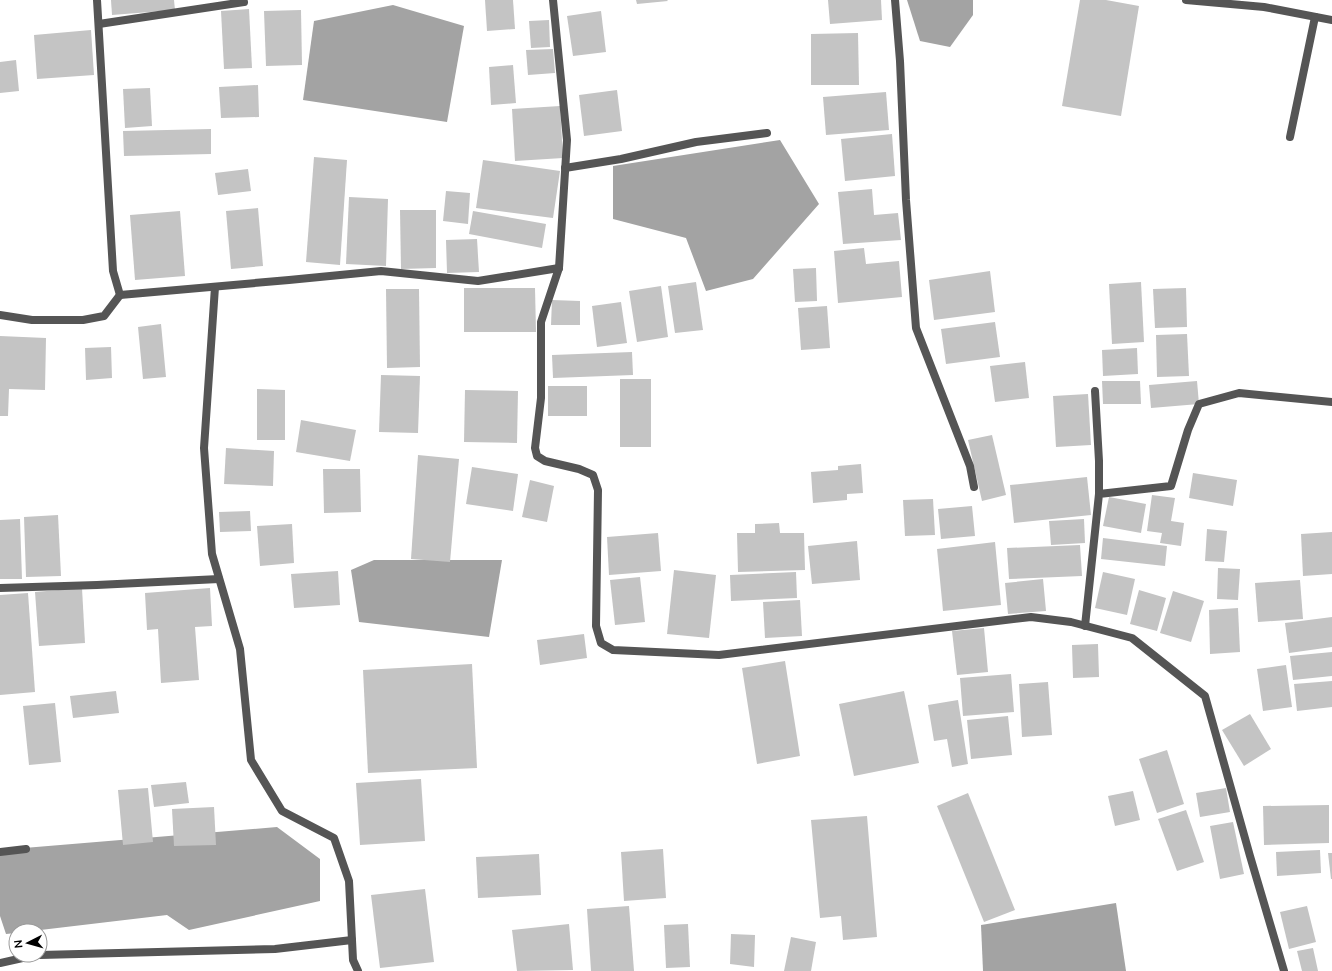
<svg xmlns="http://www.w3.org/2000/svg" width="1332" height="971" font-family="Mulish,sans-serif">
<rect width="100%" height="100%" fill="#fff"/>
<g fill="#a3a3a3">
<path d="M907 0H973V15L950 47 920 41Z"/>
<path d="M393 5 464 26 447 122 303 100 314 21Z"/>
<path d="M780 140 819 204 753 279 706 291 686 238 613 219V166Z"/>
<path d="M374 560H502L489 637 359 622 351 570Z"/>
<path d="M277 827 320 859V901L189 930 167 915 32 931H16V933L6 934 0 916V850Z"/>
<path d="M1116 903 1126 971H983L981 925Z"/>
</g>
<g fill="#c4c4c4">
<path d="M111 0H174L175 10 112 15Z"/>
<path d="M485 0H513L515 29 487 31Z"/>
<path d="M636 0H667L668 1 637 4Z"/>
<path d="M828 0H881L882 20 830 24Z"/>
<path d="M1080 0H1106L1139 6 1121 116 1062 106Z"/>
<path d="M249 9 252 68 224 69 221 11Z"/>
<path d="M301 10 302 65 266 66 264 11Z"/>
<path d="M601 11 606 52 573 56 567 16Z"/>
<path d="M549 20 550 47 531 48 529 21Z"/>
<path d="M91 30 94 75 37 79 34 35Z"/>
<path d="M858 33 859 85H811V34Z"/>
<path d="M553 49 555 73 528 75 526 50Z"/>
<path d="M16 60 19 91 0 93V62Z"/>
<path d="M513 65 516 103 491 105 489 67Z"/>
<path d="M258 85 259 117 221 118 219 87Z"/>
<path d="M150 88 152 126 125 128 123 89Z"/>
<path d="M617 90 622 131 584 136 579 95Z"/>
<path d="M886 92 889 130 826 135 823 97Z"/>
<path d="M560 106 563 158 515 161 512 109Z"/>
<path d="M211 129V154L124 156 123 131Z"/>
<path d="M892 134 895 176 845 181 841 139Z"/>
<path d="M314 157 347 160 340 265 306 262Z"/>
<path d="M483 160 560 171 553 218 476 208Z"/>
<path d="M248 169 251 191 218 195 215 173Z"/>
<path d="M872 189 874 215 898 213 901 240 843 244 838 192Z"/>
<path d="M446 191 470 193 468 224 443 221Z"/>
<path d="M349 197 388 199 386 266 346 264Z"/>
<path d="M258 208 263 266 231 269 226 211Z"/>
<path d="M400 210H436V268L401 269Z"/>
<path d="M180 211 185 276 135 280 130 215Z"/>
<path d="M473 211 546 224 542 248 469 234Z"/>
<path d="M477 239 479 272 447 273 446 240Z"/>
<path d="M864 248 866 264 899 261 902 297 838 303 834 251Z"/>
<path d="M816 268 817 301 795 302 793 269Z"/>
<path d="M990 271 995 312 934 320 929 280Z"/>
<path d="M696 282 703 330 675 333 668 286Z"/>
<path d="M1141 282 1144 342 1112 344 1109 284Z"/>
<path d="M661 286 668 337 637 342 629 291Z"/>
<path d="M464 288H535L536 332H464Z"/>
<path d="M1186 288 1187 327 1155 328 1153 289Z"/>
<path d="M386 289H419L420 367 387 368Z"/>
<path d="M552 300 580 301V325H551Z"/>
<path d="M621 302 627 343 597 347 592 306Z"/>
<path d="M827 306 830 348 801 350 798 308Z"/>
<path d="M995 322 1000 357 946 364 941 329Z"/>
<path d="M161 324 166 377 143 379 138 327Z"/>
<path d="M1187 334 1189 376 1157 377 1156 335Z"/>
<path d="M0 336 46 338 45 390 9 389 8 416H0Z"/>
<path d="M111 347 112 378 86 380 85 348Z"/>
<path d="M1137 348 1138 374 1103 376 1102 350Z"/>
<path d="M632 352 633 375 553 378 552 355Z"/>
<path d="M1025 362 1029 398 995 402 990 366Z"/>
<path d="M381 375 420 376 418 433 379 432Z"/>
<rect x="620" y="379" width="31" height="68"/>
<path d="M1102 381H1140L1141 404H1103Z"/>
<path d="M1197 381 1199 404 1151 408 1149 385Z"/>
<rect x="548" y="386" width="39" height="30"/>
<path d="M257 389 285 390V440H257Z"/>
<path d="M465 390 518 391 517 443 464 442Z"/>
<path d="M1088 394 1091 445 1056 447 1053 396Z"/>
<path d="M301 420 356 430 350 461 296 452Z"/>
<path d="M992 435 1006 495 982 501 968 440Z"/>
<path d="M226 448 274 451 273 486 224 484Z"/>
<path d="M418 455 459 459 450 562 411 559Z"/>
<path d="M861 464 863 493 847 494V500L813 503 811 472 838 470V466Z"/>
<path d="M472 467 518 474 513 511 466 504Z"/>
<path d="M323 469H360L361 512 324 513Z"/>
<path d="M1193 473 1237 480 1233 506 1189 498Z"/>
<path d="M1087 477 1091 515 1014 523 1010 485Z"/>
<path d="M530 480 554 486 547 522 522 517Z"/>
<path d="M1152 495 1175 498 1171 521 1184 523 1181 546 1160 543 1162 533 1147 531Z"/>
<path d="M1109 497 1146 504 1141 533 1103 526Z"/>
<path d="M933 499 935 535 905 536 903 500Z"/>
<path d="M972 506 975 536 941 539 938 509Z"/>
<path d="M250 511 251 531 220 532 219 512Z"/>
<path d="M58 515 61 576 26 577 24 517Z"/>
<path d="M20 519 22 579H0V520Z"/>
<path d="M1084 519 1085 543 1051 545 1049 521Z"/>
<path d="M779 523 780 533H804L805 570 738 572 737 533H755V524Z"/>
<path d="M292 524 294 563 260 566 257 526Z"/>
<path d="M1207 529 1227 531 1224 562 1205 561Z"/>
<path d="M1332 532V574L1303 576 1301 534Z"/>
<path d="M658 533 661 571 609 575 607 537Z"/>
<path d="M1103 538 1167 546 1165 566 1101 559Z"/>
<path d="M857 541 860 580 812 584 808 546Z"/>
<path d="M995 542 1001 605 943 611 937 549Z"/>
<path d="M1080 545 1082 576 1009 579 1007 548Z"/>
<path d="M1218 568 1240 569 1238 600 1217 599Z"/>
<path d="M674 570 716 575 709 638 667 634Z"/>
<path d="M338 571 340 605 294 608 291 574Z"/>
<path d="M796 572 797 598 731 601 730 575Z"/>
<path d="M1103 572 1135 579 1127 615 1095 608Z"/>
<path d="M640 577 645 622 615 625 610 580Z"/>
<path d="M1043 579 1046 611 1008 614 1005 583Z"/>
<path d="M1300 580 1303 619 1258 622 1255 583Z"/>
<path d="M82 588 85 643 39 646 35 592Z"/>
<path d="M210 588 212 626 195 627 199 680 161 683 158 629 147 630 145 593Z"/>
<path d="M1139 590 1166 598 1157 631 1130 624Z"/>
<path d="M1173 591 1204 601 1191 642 1160 633Z"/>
<path d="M28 593 35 692 0 695V595Z"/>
<path d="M800 600 802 636 765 638 763 602Z"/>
<path d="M1238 608 1240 652 1210 654 1209 610Z"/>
<path d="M1332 617V647L1289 653 1285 623Z"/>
<path d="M984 628 988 672 957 675 952 631Z"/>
<path d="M584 634 587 658 540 665 537 640Z"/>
<path d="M1098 644 1099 677 1073 678 1072 645Z"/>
<path d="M1332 652V676L1293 680 1290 656Z"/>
<path d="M785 661 800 756 757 764 742 668Z"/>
<path d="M472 664 477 768 368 773 363 670Z"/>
<path d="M1286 665 1292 707 1263 711 1257 669Z"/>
<path d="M1011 674 1014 712 963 716 960 678Z"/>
<path d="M1332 681V707L1297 711 1294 684Z"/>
<path d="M1048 682 1052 735 1022 737 1019 684Z"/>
<path d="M116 691 119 713 73 718 70 696Z"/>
<path d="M904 691 919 763 854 776 839 704Z"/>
<path d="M958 700 968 764 952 767 947 739 934 741 928 705Z"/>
<path d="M55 703 61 762 29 765 23 706Z"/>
<path d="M1250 714 1271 749 1244 766 1222 730Z"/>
<path d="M1008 716 1012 755 971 759 967 720Z"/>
<path d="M1167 750 1184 804 1157 813 1139 759Z"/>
<path d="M421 779 425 841 360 845 356 783Z"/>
<path d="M186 782 189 803 154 807 151 785Z"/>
<path d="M148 788 153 842 123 845 118 790Z"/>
<path d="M1226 788 1230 812 1200 817 1196 793Z"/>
<path d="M1133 791 1140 820 1115 826 1108 796Z"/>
<path d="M968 793 1015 910 984 922 937 806Z"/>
<path d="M1329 805V843L1264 845 1263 806Z"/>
<path d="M214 807 216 845 174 846 172 809Z"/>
<path d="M1186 810 1204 862 1177 871 1158 819Z"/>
<path d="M867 816 877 937 843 940 841 916 820 918 811 820Z"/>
<path d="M1233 822 1244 874 1220 879 1210 826Z"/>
<path d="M663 849 666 898 624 901 621 852Z"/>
<path d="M1320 850 1321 873 1277 876 1276 852Z"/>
<path d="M1328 853H1332V879H1331Z"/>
<path d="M539 854 541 895 478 898 476 857Z"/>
<path d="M425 889 434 962 380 968 371 895Z"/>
<path d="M629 906 634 971H591L587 909Z"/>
<path d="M1307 906 1316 942 1289 949 1280 912Z"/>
<path d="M569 924 573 970 517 971 512 930Z"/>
<path d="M688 924 690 967 666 968 664 925Z"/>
<path d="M731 934 755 935 754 967 730 964Z"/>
<path d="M791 937 816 942 811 971H784Z"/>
<path d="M1313 948 1318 971H1302L1297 951Z"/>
</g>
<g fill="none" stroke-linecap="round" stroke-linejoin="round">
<g stroke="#555" stroke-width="8">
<path d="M97 0 113 271 120 295 289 280 381 271 478 281 559 268"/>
<path d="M553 0 567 140 559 268 541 322V398L535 448 537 456 545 461 579 469 593 475 598 490 596 626 601 643 613 650 719 655 1031 617 1071 622 1132 638 1205 696 1250 856 1284 971"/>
<path d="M895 0 900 61 906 200 916 328 970 466 974 487"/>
<path d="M1186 0 1264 7 1332 20"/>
<path d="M99 24 244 2"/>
<path d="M1290 137 1315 17"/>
<path d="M565 168 621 159 696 142 767 133"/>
<path d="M215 287 204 448 212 554 240 649 251 760 282 811 334 838 349 881 353 960 358 971"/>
<path d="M0 315 32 320H83L104 316 120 295"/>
<path d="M1095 391 1099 461V494"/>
<path d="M0 588 97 585 219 579"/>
<path d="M1085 626 1099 494 1171 486 1188 430 1199 404 1239 393 1332 402"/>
<path d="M0 852 26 849"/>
<path d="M40 955 275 949 352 940"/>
<path d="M0 963 36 955"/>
</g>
</g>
<g transform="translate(28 943) rotate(264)"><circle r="19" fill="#ffffff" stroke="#999999"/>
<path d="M0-3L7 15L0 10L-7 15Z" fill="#000000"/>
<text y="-6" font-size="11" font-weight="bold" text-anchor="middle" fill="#000000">N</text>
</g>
</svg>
